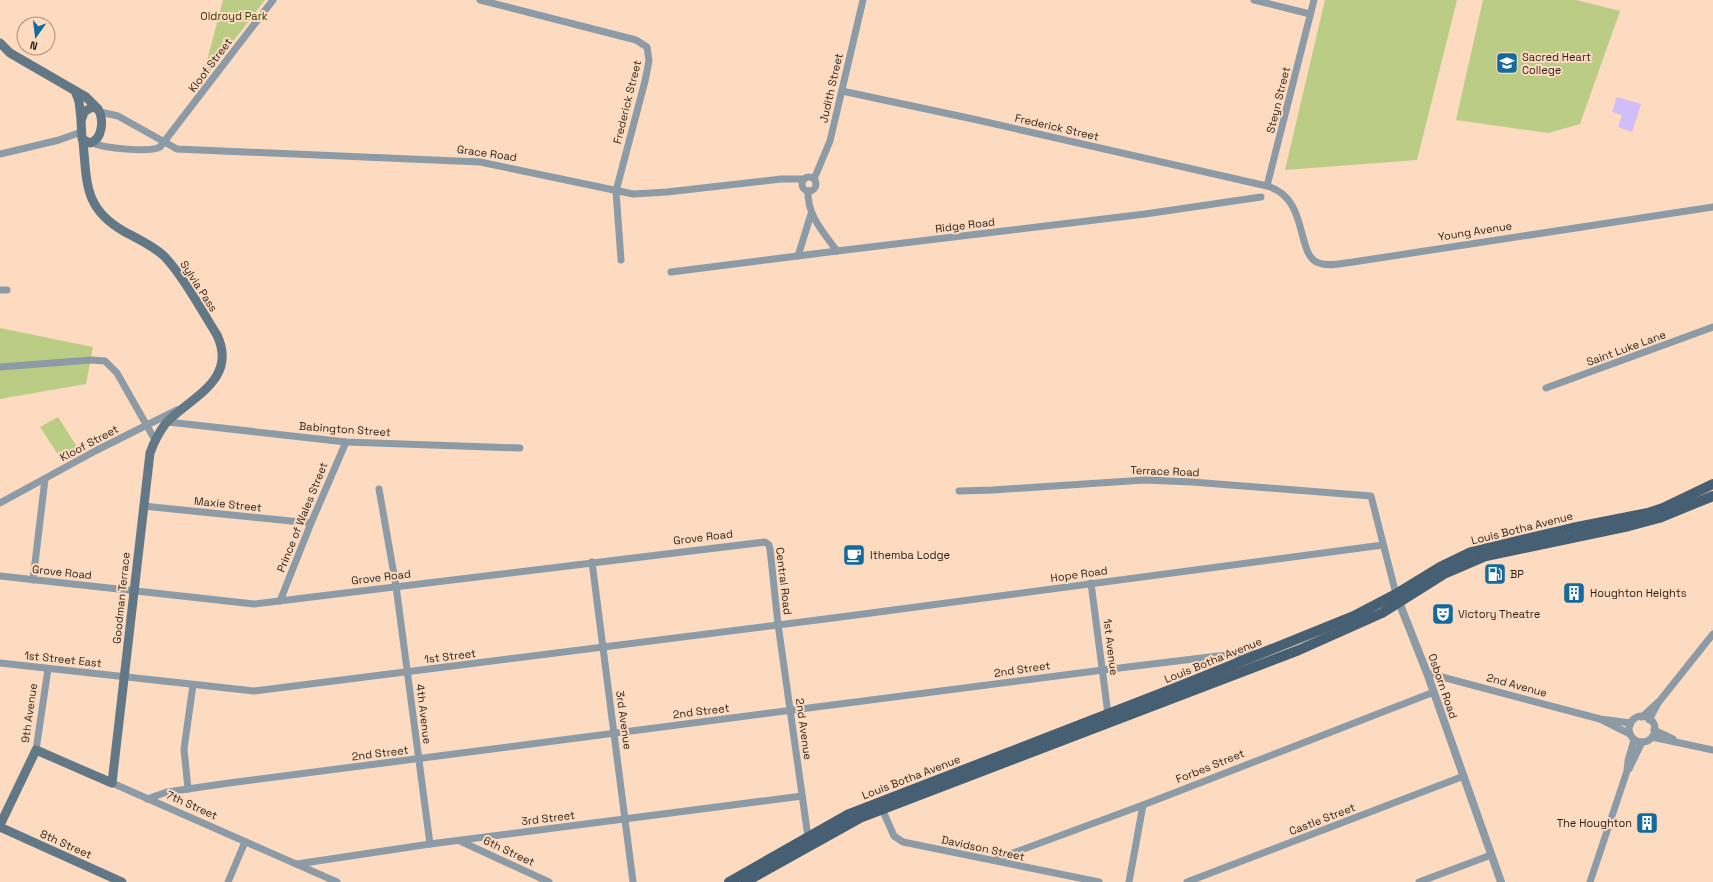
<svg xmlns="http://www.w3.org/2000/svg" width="1713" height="882" font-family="'Space Grotesk',sans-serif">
<rect width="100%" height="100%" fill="#fcdbc1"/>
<g fill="#bbcd85">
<path d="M223 0H265L201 83Z"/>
<path d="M1325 0H1457L1417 160 1285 170Z"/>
<path d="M1483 0H1576L1620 11 1580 124 1548 133 1456 120Z"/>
<path d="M0 328 93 347 86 384 0 399Z"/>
<path d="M58 417 79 450 61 459 40 427Z"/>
</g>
<path fill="#d1bdf7" d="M1617 97 1641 104 1632 132 1618 127 1622 115 1612 112Z"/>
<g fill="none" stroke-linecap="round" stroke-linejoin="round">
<g stroke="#8c9ba5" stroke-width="7">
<path d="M480 0 636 40 647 47 649 61 645 81 616 191 621 260"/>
<path d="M1254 0 1310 14"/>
<path d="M1314 0 1267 186C1310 198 1295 256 1319 263 1329 267 1342 263 1353 262L1713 207"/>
<path d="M842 91 973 119 1267 186"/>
<path d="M100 112 118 116 177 149 480 162 633 194 667 192 781 179H804"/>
<path d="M92 143C104 148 149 153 160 147L273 0"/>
<path d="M0 154 59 140 81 132"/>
<circle cx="809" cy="184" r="7"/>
<path d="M814 179 830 141 863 0"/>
<path d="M808 191C807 215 823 232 837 251"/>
<path d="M798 256 811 214"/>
<path d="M671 272 837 251 1145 214 1261 197"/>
<path d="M0 290H7"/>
<path d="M0 367 91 360 105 361 117 373 155 440"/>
<path d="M1546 388 1713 327"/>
<path d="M168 422 346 442 520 448"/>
<path d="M379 489 396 586 430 844"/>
<path d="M959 491 993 490 1145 480 1192 482 1371 496 1396 594"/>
<path d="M0 503 97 450 177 410"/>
<path d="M143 506 311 523"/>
<path d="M592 562 633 882"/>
<path d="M0 576 254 604 765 542 769 545 770 549 778 624 808 837"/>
<path d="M33 580 45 479"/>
<path d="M1091 583 1108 714"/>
<path d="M280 601 311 523 346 442"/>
<path d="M0 663 254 691 833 618 1383 545"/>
<path d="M1427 673 1600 719 1631 723"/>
<circle cx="1642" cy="729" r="13"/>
<path d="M1642 717 1657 703"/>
<path d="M1602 720 1630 734"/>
<path d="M1649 720 1658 703 1713 634"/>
<path d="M1654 730 1673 739"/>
<path d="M1652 737 1713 750"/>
<path d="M36 750 48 669"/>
<path d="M1629 769 1642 742"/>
<path d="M112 783 337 882"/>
<path d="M188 789 184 749 193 685"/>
<path d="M147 799 167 792 229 783 1103 670 1218 656 1257 653"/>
<path d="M882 809 894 836 903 842 1099 882"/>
<path d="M460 841 549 882"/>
<path d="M994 860 1143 805 1434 692"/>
<path d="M297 864 430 844 802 796"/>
<path d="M228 882 245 842"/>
<path d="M1129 882 1143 805"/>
<path d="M1187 882 1464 776"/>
<path d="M1419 882 1491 855"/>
<path d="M1590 882 1627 771 1628 761 1634 740"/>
</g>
<path stroke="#8c9ba5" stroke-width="8" d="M1397 597 1427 673 1501 882"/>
<g stroke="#637887" stroke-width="9">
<path d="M0 43 10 53 86 97 98 109"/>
<path d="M75 91 79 101 81 119"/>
<path d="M92 107 98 109C104 119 103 139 90 143L82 139 81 121 84 112Z"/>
<path d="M0 825 36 750 112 783 150 453C154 442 159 432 166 423 191 397 238 380 217 335 202 311 183 276 164 256 153 246 138 239 125 232 84 209 87 184 83 141"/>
<path d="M0 827 122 882"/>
</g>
<g stroke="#465f72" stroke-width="10">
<path d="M729 882 847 815 1180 686 1354 616 1396 594 1440 567 1471 552 1572 528 1648 513 1663 508 1713 484"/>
<path d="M745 882 862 817 1299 650 1382 613 1444 574 1486 556 1629 526 1659 518 1713 496"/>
</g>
</g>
<defs>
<g id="school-square" transform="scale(1.15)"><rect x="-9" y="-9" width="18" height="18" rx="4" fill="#146a9b" stroke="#fcdbc1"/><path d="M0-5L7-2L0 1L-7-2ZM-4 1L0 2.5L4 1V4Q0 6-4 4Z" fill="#fff"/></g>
<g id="cafe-square" transform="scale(1.15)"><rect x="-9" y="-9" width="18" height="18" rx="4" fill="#146a9b" stroke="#fcdbc1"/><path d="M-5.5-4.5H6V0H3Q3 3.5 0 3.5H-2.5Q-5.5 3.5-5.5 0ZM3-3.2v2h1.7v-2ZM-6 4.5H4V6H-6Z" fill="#fff"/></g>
<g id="fuel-square" transform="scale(1.15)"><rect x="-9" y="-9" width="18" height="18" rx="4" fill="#146a9b" stroke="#fcdbc1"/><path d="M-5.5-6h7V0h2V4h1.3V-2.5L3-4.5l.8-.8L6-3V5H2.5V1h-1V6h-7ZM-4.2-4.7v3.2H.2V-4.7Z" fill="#fff"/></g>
<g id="building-square" transform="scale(1.15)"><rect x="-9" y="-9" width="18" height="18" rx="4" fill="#146a9b" stroke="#fcdbc1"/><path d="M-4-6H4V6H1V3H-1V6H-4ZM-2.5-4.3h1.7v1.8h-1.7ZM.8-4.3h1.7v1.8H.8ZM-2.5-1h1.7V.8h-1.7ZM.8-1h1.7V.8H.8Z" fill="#fff"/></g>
<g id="theatre-square" transform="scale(1.15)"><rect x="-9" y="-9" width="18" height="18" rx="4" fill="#146a9b" stroke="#fcdbc1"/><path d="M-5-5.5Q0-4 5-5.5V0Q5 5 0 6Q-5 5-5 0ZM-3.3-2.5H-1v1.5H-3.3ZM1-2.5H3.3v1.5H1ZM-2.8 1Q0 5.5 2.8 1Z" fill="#fff"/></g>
</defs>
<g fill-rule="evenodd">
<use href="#school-square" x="1507" y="63"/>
<use href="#cafe-square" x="854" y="555"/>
<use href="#fuel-square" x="1495" y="574"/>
<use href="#building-square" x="1574" y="593"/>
<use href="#theatre-square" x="1443" y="614"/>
<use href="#building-square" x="1647" y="823"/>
</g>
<g text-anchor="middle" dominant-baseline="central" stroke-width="4" stroke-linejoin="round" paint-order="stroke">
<g font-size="11" fill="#353f04" stroke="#fcdbc1">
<text x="234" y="16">Oldroyd Park</text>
</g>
<g font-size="11" fill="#2b1f16" stroke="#fcdbc1" text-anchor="start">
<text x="1522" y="57">Sacred Heart<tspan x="1522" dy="13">College</tspan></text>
<text x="870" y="555">Ithemba Lodge</text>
<text x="1510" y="574">BP</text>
<text x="1590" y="593">Houghton Heights</text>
<text x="1458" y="614">Victory Theatre</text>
<text x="1632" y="823" text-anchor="end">The Houghton</text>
</g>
<g font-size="11" fill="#2b1f16" stroke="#fcdbc1">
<text transform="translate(210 65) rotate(-53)">Kloof Street</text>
<text transform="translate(831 88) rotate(-77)">Judith Street</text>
<text transform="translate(1278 100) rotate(-76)">Steyn Street</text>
<text transform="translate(627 102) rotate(-76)">Frederick Street</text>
<text transform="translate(1057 127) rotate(13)">Frederick Street</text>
<text transform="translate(487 153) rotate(8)">Grace Road</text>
<text transform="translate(965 225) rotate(-7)">Ridge Road</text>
<text transform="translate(1475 231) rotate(-9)">Young Avenue</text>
<text transform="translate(199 286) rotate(57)">Sylvia Pass</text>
<text transform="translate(1626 348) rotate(-20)">Saint Luke Lane</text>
<text transform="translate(345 429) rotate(4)">Babington Street</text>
<text transform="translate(89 443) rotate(-28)">Kloof Street</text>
<text transform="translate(1165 471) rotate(2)">Terrace Road</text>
<text transform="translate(228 504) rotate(6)">Maxie Street</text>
<text transform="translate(302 517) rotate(-68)">Prince of Wales Street</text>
<text transform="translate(1522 528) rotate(-14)">Louis Botha Avenue</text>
<text transform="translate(703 537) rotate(-7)">Grove Road</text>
<text transform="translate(62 572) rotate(6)">Grove Road</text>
<text transform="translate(1079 574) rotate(-8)">Hope Road</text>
<text transform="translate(381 577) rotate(-7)">Grove Road</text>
<text transform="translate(784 581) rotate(83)">Central Road</text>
<text transform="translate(121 598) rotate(-84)">Goodman Terrace</text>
<text transform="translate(1111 647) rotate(83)">1st Avenue</text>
<text transform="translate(450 656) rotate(-7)">1st Street</text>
<text transform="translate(63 659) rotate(6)">1st Street East</text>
<text transform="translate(1213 660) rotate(-22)">Louis Botha Avenue</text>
<text transform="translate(1022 669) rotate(-8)">2nd Street</text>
<text transform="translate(1517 685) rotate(15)">2nd Avenue</text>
<text transform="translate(1443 686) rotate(71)">Osborn Road</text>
<text transform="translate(701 711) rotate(-7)">2nd Street</text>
<text transform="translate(29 713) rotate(-82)">9th Avenue</text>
<text transform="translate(424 714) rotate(83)">4th Avenue</text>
<text transform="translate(624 720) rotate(82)">3rd Avenue</text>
<text transform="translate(804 729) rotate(82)">2nd Avenue</text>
<text transform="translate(380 753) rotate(-7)">2nd Street</text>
<text transform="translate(1210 766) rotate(-22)">Forbes Street</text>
<text transform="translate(911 777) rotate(-21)">Louis Botha Avenue</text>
<text transform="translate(192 805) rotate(24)">7th Street</text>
<text transform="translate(548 818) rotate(-7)">3rd Street</text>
<text transform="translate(1322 819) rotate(-21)">Castle Street</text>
<text transform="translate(66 844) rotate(24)">8th Street</text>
<text transform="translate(983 848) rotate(12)">Davidson Street</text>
<text transform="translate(509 851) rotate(25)">6th Street</text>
</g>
</g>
<g transform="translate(36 36) rotate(194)"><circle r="19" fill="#fcdbc1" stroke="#a8907d"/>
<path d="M0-3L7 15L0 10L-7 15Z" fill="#146a9b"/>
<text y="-6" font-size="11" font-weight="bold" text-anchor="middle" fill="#2b1f16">N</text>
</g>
</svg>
